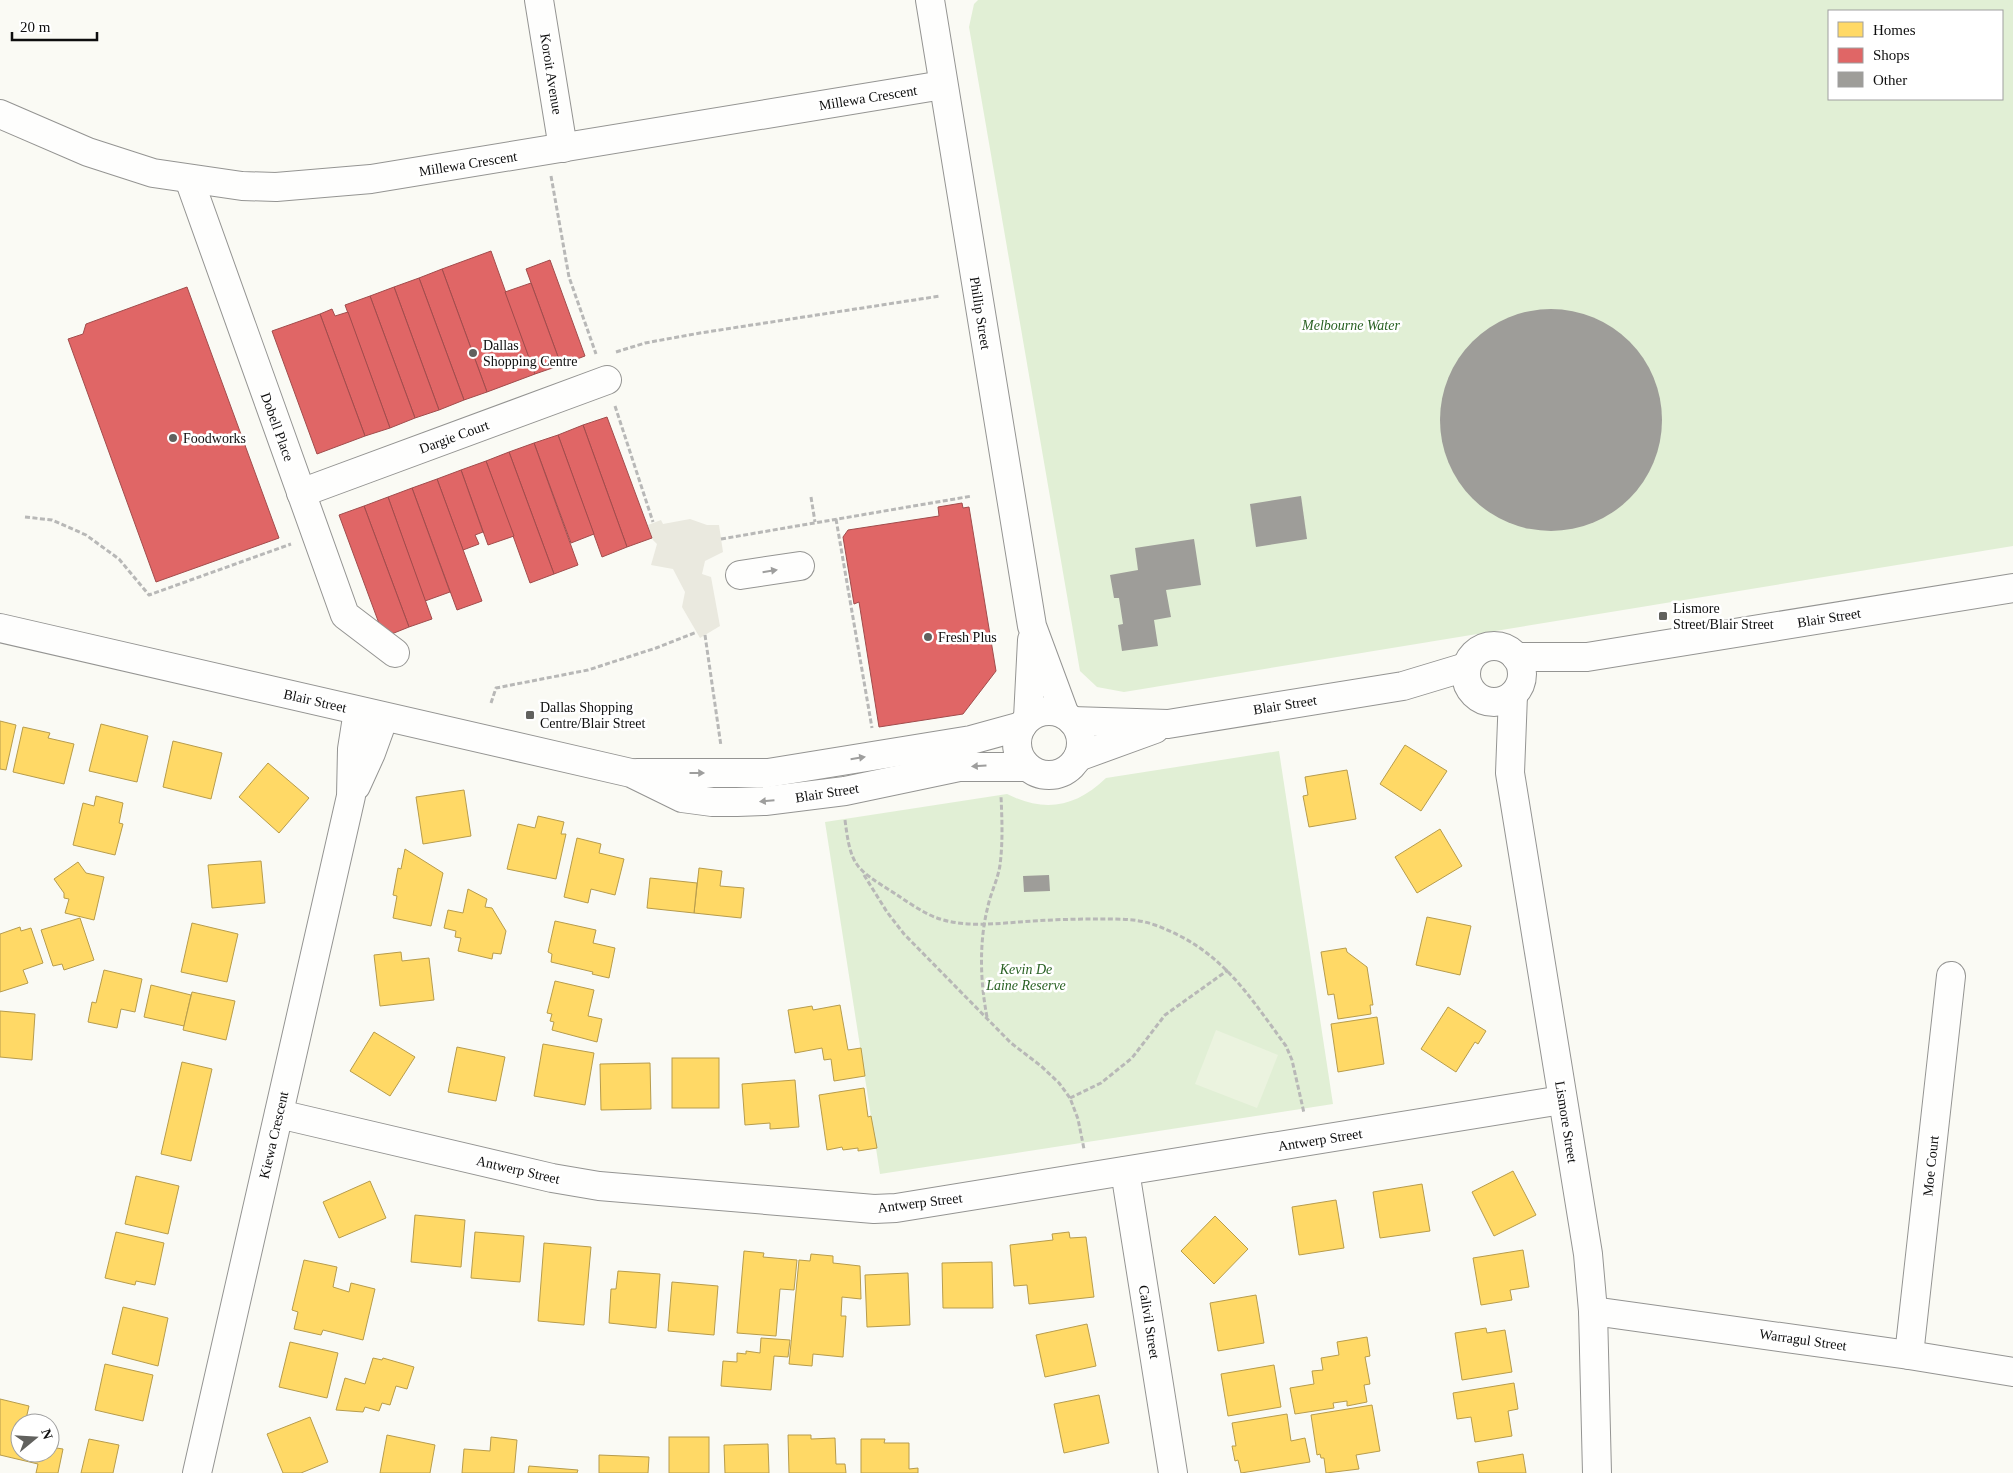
<svg xmlns="http://www.w3.org/2000/svg" width="2013" height="1473" font-family="Georgia,serif">
<rect width="100%" height="100%" fill="#fafaf4"/>
<g fill="#e1efd5" fill-rule="evenodd">
<path d="M978 0H2013V546L1124 692 1097 687 1080 671 969 27 974 4ZM1829 11H2002V99H1829Z"/>
<path d="M1279 751 1333 1104 880 1174 825 822 1007 794C1045 813 1076 807 1106 778Z"/>
</g>
<path fill="#ebf3df" d="M1216 1030 1278 1055 1257 1108 1195 1084Z"/>
<path fill="#eae9df" d="M690 519 707 525H719L723 552 705 561 702 574 711 577 720 626 700 638 682 607 685 592 673 569 651 565 657 544 652 539 648 525 661 520 663 524Z"/>
<g fill="#ffd966" stroke="#b79c4c">
<path d="M0 721 16 725 6 770 0 769Z"/>
<path d="M101 724 148 736 137 782 89 771Z"/>
<path d="M23 727 50 733 48 738 74 744 64 784 13 772Z"/>
<path d="M173 741 222 753 211 799 163 787Z"/>
<path d="M1405 745 1447 771 1421 811 1380 784Z"/>
<path d="M268 763 309 798 279 833 239 797Z"/>
<path d="M1347 770 1356 819 1309 827 1303 796 1308 795 1305 777Z"/>
<path d="M464 790 471 836 423 844 416 797Z"/>
<path d="M96 796 123 803 119 823 123 824 115 855 73 845 83 803 94 806Z"/>
<path d="M538 816 564 822 561 834H566L556 879 507 869 518 824 535 828Z"/>
<path d="M1440 829 1462 866 1417 893 1395 857Z"/>
<path d="M577 838 601 844 599 853 624 859 615 895 591 889 588 903 564 897Z"/>
<path d="M405 849 443 873 431 926 393 918 397 896 393 895 398 868 401 869Z"/>
<path d="M261 861 265 903 212 908 208 865Z"/>
<path d="M78 862 86 873 104 877 94 920 65 913 69 899 64 898V893L54 879Z"/>
<path d="M699 868 722 871 720 886 744 888 741 918 694 913Z"/>
<path d="M650 878 697 883 694 913 647 908Z"/>
<path d="M468 889 487 899 485 907 492 908 506 931 501 954 493 953 492 959 458 951 461 938 455 937 456 931 444 928 448 910 463 913Z"/>
<path d="M1427 917 1471 926 1460 975 1416 965Z"/>
<path d="M80 918 94 960 64 970 62 964 53 966 41 930Z"/>
<path d="M555 921 596 930 593 943 615 948 609 978 592 974 593 972 551 962 552 954 548 952Z"/>
<path d="M192 923 238 934 227 982 181 972Z"/>
<path d="M20 927 21 931 31 928 43 963 23 970 28 983 0 992V934Z"/>
<path d="M1346 948 1347 952 1367 967 1373 1005H1370L1371 1014 1338 1019 1334 994 1328 995 1321 952Z"/>
<path d="M401 952 402 961 429 958 434 1000 380 1006 374 955Z"/>
<path d="M104 970 142 979 135 1012 121 1009 117 1028 88 1022 92 1002 96 1003Z"/>
<path d="M555 981 594 990 588 1016 602 1019 597 1042 552 1030 554 1022 550 1021 552 1014 547 1013Z"/>
<path d="M151 985 191 995 184 1026 144 1017Z"/>
<path d="M192 992 235 1001 226 1040 183 1030Z"/>
<path d="M840 1005 848 1050 861 1048 865 1076 834 1081 831 1059 824 1060 822 1048 795 1053 788 1010 812 1006 813 1010Z"/>
<path d="M1448 1007 1486 1031 1478 1044 1475 1042 1456 1072 1421 1049Z"/>
<path d="M0 1011 35 1014 32 1060 0 1057Z"/>
<path d="M1377 1017 1384 1064 1338 1072 1331 1024Z"/>
<path d="M374 1032 415 1057 390 1096 350 1071Z"/>
<path d="M543 1044 594 1053 585 1105 534 1096Z"/>
<path d="M457 1047 505 1057 496 1101 448 1092Z"/>
<rect x="672" y="1058" width="47" height="50"/>
<path d="M182 1062 212 1069 191 1161 161 1154Z"/>
<path d="M650 1063 651 1109 601 1110 600 1064Z"/>
<path d="M795 1080 799 1127 770 1129V1123L745 1125 742 1084Z"/>
<path d="M864 1088 868 1117 871 1116 877 1148 858 1151V1148L843 1150 842 1147 827 1150 819 1095Z"/>
<path d="M1513 1171 1536 1215 1494 1236 1472 1192Z"/>
<path d="M136 1176 179 1186 168 1234 125 1224Z"/>
<path d="M370 1181 386 1218 339 1238 323 1202Z"/>
<path d="M1422 1184 1430 1231 1380 1238 1373 1192Z"/>
<path d="M1336 1200 1344 1248 1299 1255 1292 1207Z"/>
<path d="M415 1215 465 1220 461 1267 411 1262Z"/>
<path d="M1215 1216 1248 1249 1214 1284 1181 1251Z"/>
<path d="M116 1232 164 1243 155 1285 136 1281 135 1285 105 1278Z"/>
<path d="M475 1232 524 1236 520 1282 471 1278Z"/>
<path d="M1069 1232 1070 1238 1086 1237 1094 1297 1029 1304 1027 1285 1014 1286 1010 1245 1053 1240 1052 1234Z"/>
<path d="M544 1243 591 1247 584 1325 538 1321Z"/>
<path d="M1523 1250 1529 1287 1510 1290 1512 1300 1481 1305 1473 1258Z"/>
<path d="M744 1251 764 1253 763 1257 797 1260 794 1290 780 1289 776 1336 737 1333Z"/>
<path d="M811 1254 833 1256V1263L860 1266 861 1299 842 1297 841 1316H846L843 1357 813 1354 812 1366 789 1364 799 1260 810 1261Z"/>
<path d="M304 1260 337 1267 333 1287 349 1292 351 1283 375 1289 363 1340 323 1330 321 1335 294 1329 298 1312 292 1310Z"/>
<path d="M992 1262 993 1308H943L942 1263Z"/>
<path d="M618 1271 660 1274 656 1328 609 1323 611 1289H616Z"/>
<path d="M908 1273 910 1325 867 1327 865 1275Z"/>
<path d="M672 1282 718 1286 714 1335 668 1331Z"/>
<path d="M1256 1295 1264 1343 1218 1351 1210 1303Z"/>
<path d="M123 1307 168 1318 158 1366 112 1354Z"/>
<path d="M1087 1324 1096 1366 1045 1377 1036 1335Z"/>
<path d="M1486 1328 1487 1333 1505 1330 1512 1372 1462 1380 1455 1333Z"/>
<path d="M1367 1337 1370 1356 1365 1357 1370 1384 1364 1385 1367 1402 1347 1406V1401L1333 1403 1334 1408 1295 1414 1290 1388 1314 1384 1312 1371 1323 1370 1321 1358 1339 1355 1337 1342Z"/>
<path d="M761 1338 790 1340 788 1357 774 1356 771 1390 721 1386 723 1361 737 1362V1353L746 1354V1351L760 1353Z"/>
<path d="M290 1342 338 1353 327 1398 279 1387Z"/>
<path d="M373 1358 382 1360 383 1358 414 1367 407 1389 396 1386 390 1405 382 1403 379 1411 365 1407 363 1412 336 1410 345 1378 365 1384Z"/>
<path d="M105 1364 153 1375 143 1421 95 1410Z"/>
<path d="M1274 1365 1281 1407 1228 1416 1221 1374Z"/>
<path d="M1514 1383 1518 1409 1508 1411 1512 1436 1475 1442 1471 1417 1457 1419 1453 1393Z"/>
<path d="M1099 1395 1109 1443 1064 1453 1054 1404Z"/>
<path d="M0 1399 29 1406 26 1419 36 1422 20 1423V1453H50V1447L63 1449 58 1473H36L38 1464 0 1455Z"/>
<path d="M1372 1405 1380 1451 1356 1455 1359 1469 1326 1473 1324 1458H1321L1320 1454 1317 1455 1311 1415Z"/>
<path d="M1287 1414 1291 1441 1305 1438 1310 1462 1241 1473 1238 1460 1235 1461 1232 1446H1236L1232 1423Z"/>
<path d="M310 1417 328 1462 301 1473H283L267 1434Z"/>
<path d="M387 1435 435 1445 430 1473H380Z"/>
<path d="M788 1435H811V1439L835 1438 836 1464H845L846 1473H789Z"/>
<path d="M491 1437 517 1440 514 1473H462L464 1449 490 1451Z"/>
<rect x="669" y="1437" width="40" height="36"/>
<path d="M89 1439 119 1445 113 1473H81Z"/>
<path d="M861 1439H885L884 1443H909V1469L918 1468V1473H861Z"/>
<path d="M768 1444 769 1473H725L724 1445Z"/>
<path d="M1523 1454 1526 1473H1479L1477 1462Z"/>
<path d="M599 1455 649 1457 648 1473H599Z"/>
<path d="M529 1466 578 1470 577 1473H528Z"/>
</g>
<g fill="#e06666" stroke="#a14c4c">
<path d="M491 251 535 374 487 392 442 269Z"/>
<path d="M550 260 585 356 561 365 526 269Z"/>
<path d="M442 269 487 392 464 400 419 278Z"/>
<path d="M419 278 464 400 439 410 394 287Z"/>
<path d="M531 283 561 365 535 374 505 292Z"/>
<path d="M187 287 279 538 156 582 68 339 83 334 86 324Z"/>
<path d="M394 287 439 410 415 418 370 296Z"/>
<path d="M370 296 415 418 390 428 345 305Z"/>
<path d="M332 309 335 316 348 312 390 428 365 436 320 314Z"/>
<path d="M320 314 365 436 317 454 272 331Z"/>
<path d="M607 417 652 538 627 547 583 425Z"/>
<path d="M583 425 627 547 602 557 558 435Z"/>
<path d="M558 435 594 534 571 543 534 443Z"/>
<path d="M534 443 578 565 554 574 509 452Z"/>
<path d="M509 452 554 574 530 583 486 461Z"/>
<path d="M486 461 514 536 488 545 461 470Z"/>
<path d="M461 470 483 532 475 535 479 544 463 550 437 479Z"/>
<path d="M437 479 482 601 457 610 412 488Z"/>
<path d="M412 488 450 592 425 601 388 497Z"/>
<path d="M388 497 432 619 409 627 364 506Z"/>
<path d="M962 503 963 508 969 507 996 671 963 714 879 727 859 602 854 604 843 537 848 530 939 516 938 507Z"/>
<path d="M364 506 409 627 384 637 339 515Z"/>
</g>
<g fill="#9e9d99">
<circle cx="1551" cy="420" r="111"/>
<path d="M1301 496 1307 539 1256 547 1250 504Z"/>
<path d="M1194 539 1201 585 1166 590 1171 617 1154 620 1158 646 1122 651 1118 625 1123 624 1119 598H1114L1110 575 1138 570 1135 548Z"/>
<path d="M1049 875 1050 891 1024 892 1023 876Z"/>
</g>
<g fill="none" stroke-linecap="round" stroke-linejoin="round">
<g stroke="#949492" stroke-width="30">
<g id="minor">
<path d="M539 0 563 148"/>
<path d="M930 0 1032 626 1065 715"/>
<path d="M0 114 88 152 153 173 242 186 276 187 371 179 943 85"/>
<path d="M189 179 345 615 395 653"/>
<path d="M301 493 607 380"/>
<path d="M740 575 800 566"/>
<path d="M0 628 631 773 682 798 712 802H737L765 801 845 791 959 767H1027"/>
<circle cx="1494" cy="674" r="28"/>
<path d="M1516 657H1587L2013 588"/>
<path d="M1513 695 1510 773 1588 1254 1593 1311 1597 1473"/>
<circle cx="1049" cy="743" r="32"/>
<path d="M1028 718 1032 640"/>
<path d="M1072 721 1168 724 1403 686 1466 667"/>
<path d="M1078 757 1155 729"/>
<path d="M637 773H768L971 740 1022 726"/>
<path d="M356 786 371 753 384 717"/>
<path d="M279 1114 552 1178 599 1186 874 1209 896 1208 1562 1100"/>
<path d="M1125 1171 1173 1473"/>
<path d="M1593 1311 1909 1355 2013 1372"/>
<path d="M1909 1355 1951 976"/>
<path d="M197 1473 351 796 352 749 358 711"/>
</g>
</g>
<g stroke="#b8b8b7" stroke-width="3" stroke-dasharray="5 2.5" stroke-linecap="butt">
<path d="M551 176 569 277 596 354"/>
<path d="M616 352 645 343 700 333 940 296"/>
<path d="M615 406 653 522"/>
<path d="M811 497 815 522"/>
<path d="M25 517 52 520 86 535 119 559 149 595 291 544"/>
<path d="M836 519 872 728"/>
<path d="M721 539 972 496"/>
<path d="M705 635 721 746"/>
<path d="M491 703 496 688 588 670 656 648 697 632"/>
<path d="M845 820C851 867 855 868 894 893 908 902 924 914 940 919 966 927 993 924 1019 922 1044 920 1070 919 1095 919 1115 919 1136 918 1155 925 1221 949 1247 993 1286 1046L1292 1060 1304 1113"/>
<path d="M864 875 887 912 904 934 1011 1043 1041 1066 1059 1083 1070 1098 1078 1119 1084 1149"/>
<path d="M987 1017C980 981 979 941 988 906 991 892 998 879 1000 865 1003 842 1002 819 1001 796"/>
<path d="M1070 1098 1101 1083 1132 1058 1165 1015 1228 970"/>
</g>
<use href="#minor" stroke="#fefefd" stroke-width="28"/>
</g>
<defs><path id="oneway-solid" d="M-6-.8H1V-3.2L6.5 0L1 3.2V.8H-6Z" transform="scale(1.25)"/></defs>
<g fill="#9e9e9d">
<use href="#oneway-solid" transform="translate(770 571) rotate(-9)"/>
<use href="#oneway-solid" transform="translate(858 758) rotate(-9)"/>
<use href="#oneway-solid" transform="translate(979 766) rotate(177)"/>
<use href="#oneway-solid" transform="translate(697 773)"/>
<use href="#oneway-solid" transform="translate(767 801) rotate(175)"/>
</g>
<g fill="#61615e" stroke="#fff" stroke-width="2">
<circle cx="473" cy="353" r="5"/>
<circle cx="173" cy="438" r="5"/>
<rect x="1658" y="611" width="10" height="10" rx="2.5"/>
<circle cx="928" cy="637" r="5"/>
<rect x="525" y="710" width="10" height="10" rx="2.5"/>
</g>
<g text-anchor="middle" dominant-baseline="central" stroke-width="5" stroke-linejoin="round" paint-order="stroke">
<g font-size="14" fill="#0e0e0e" stroke="#fff">
<text transform="translate(551 74) rotate(81)">Koroit Avenue</text>
<text transform="translate(868 98) rotate(-9)">Millewa Crescent</text>
<text transform="translate(468 164) rotate(-9)">Millewa Crescent</text>
<text transform="translate(980 313) rotate(81)">Phillip Street</text>
<text transform="translate(277 427) rotate(70)">Dobell Place</text>
<text transform="translate(454 437) rotate(-20)">Dargie Court</text>
<text transform="translate(1829 618) rotate(-9)">Blair Street</text>
<text transform="translate(315 701) rotate(13)">Blair Street</text>
<text transform="translate(1285 705) rotate(-9)">Blair Street</text>
<text transform="translate(827 793) rotate(-9)">Blair Street</text>
<text transform="translate(1566 1122) rotate(81)">Lismore Street</text>
<text transform="translate(274 1135) rotate(-77)">Kiewa Crescent</text>
<text transform="translate(1320 1140) rotate(-9)">Antwerp Street</text>
<text transform="translate(1931 1166) rotate(-84)">Moe Court</text>
<text transform="translate(518 1170) rotate(13)">Antwerp Street</text>
<text transform="translate(920 1203) rotate(-7)">Antwerp Street</text>
<text transform="translate(1149 1322) rotate(81)">Calivil Street</text>
<text transform="translate(1803 1340) rotate(8)">Warragul Street</text>
</g>
<g font-size="14" font-style="italic" fill="#296123" stroke="#fff">
<text x="1351" y="325">Melbourne Water</text>
<text x="1026" y="969">Kevin De<tspan x="1026" dy="16">Laine Reserve</tspan></text>
</g>
<g font-size="14" fill="#0e0e0e" stroke="#fff" text-anchor="start">
<text x="483" y="345">Dallas<tspan x="483" dy="16">Shopping Centre</tspan></text>
<text x="183" y="438">Foodworks</text>
<text x="1673" y="608">Lismore<tspan x="1673" dy="16">Street/Blair Street</tspan></text>
<text x="938" y="637">Fresh Plus</text>
<text x="540" y="707">Dallas Shopping<tspan x="540" dy="16">Centre/Blair Street</tspan></text>
</g>
</g>
<rect x="1828" y="10" width="175" height="90" fill="#ffffff" stroke="#9f9f9f"/>
<rect x="1838" y="22" width="25" height="15" fill="#ffd966" stroke="#9f9f9f"/>
<text x="1873" y="35" font-size="15" fill="#0e0e0e">Homes</text>
<rect x="1838" y="48" width="25" height="15" fill="#e06666" stroke="#9f9f9f"/>
<text x="1873" y="60" font-size="15" fill="#0e0e0e">Shops</text>
<rect x="1838" y="72" width="25" height="15" fill="#9e9d99" stroke="#9f9f9f"/>
<text x="1873" y="85" font-size="15" fill="#0e0e0e">Other</text>
<g transform="translate(35 1438) rotate(72)"><circle r="24" fill="#ffffff" stroke="#9f9f9f"/>
<path d="M0-4L9 19L0 12L-9 19Z" fill="#61615e"/>
<text y="-8" font-size="14" font-weight="bold" text-anchor="middle" fill="#0e0e0e">N</text>
</g>
<path d="M12 32v8h85v-8" fill="none" stroke="#0e0e0e" stroke-width="2.5"/>
<text x="20" y="32" font-size="15" fill="#0e0e0e" stroke="#ffffff" stroke-width="4" paint-order="stroke">20 m</text>
</svg>
